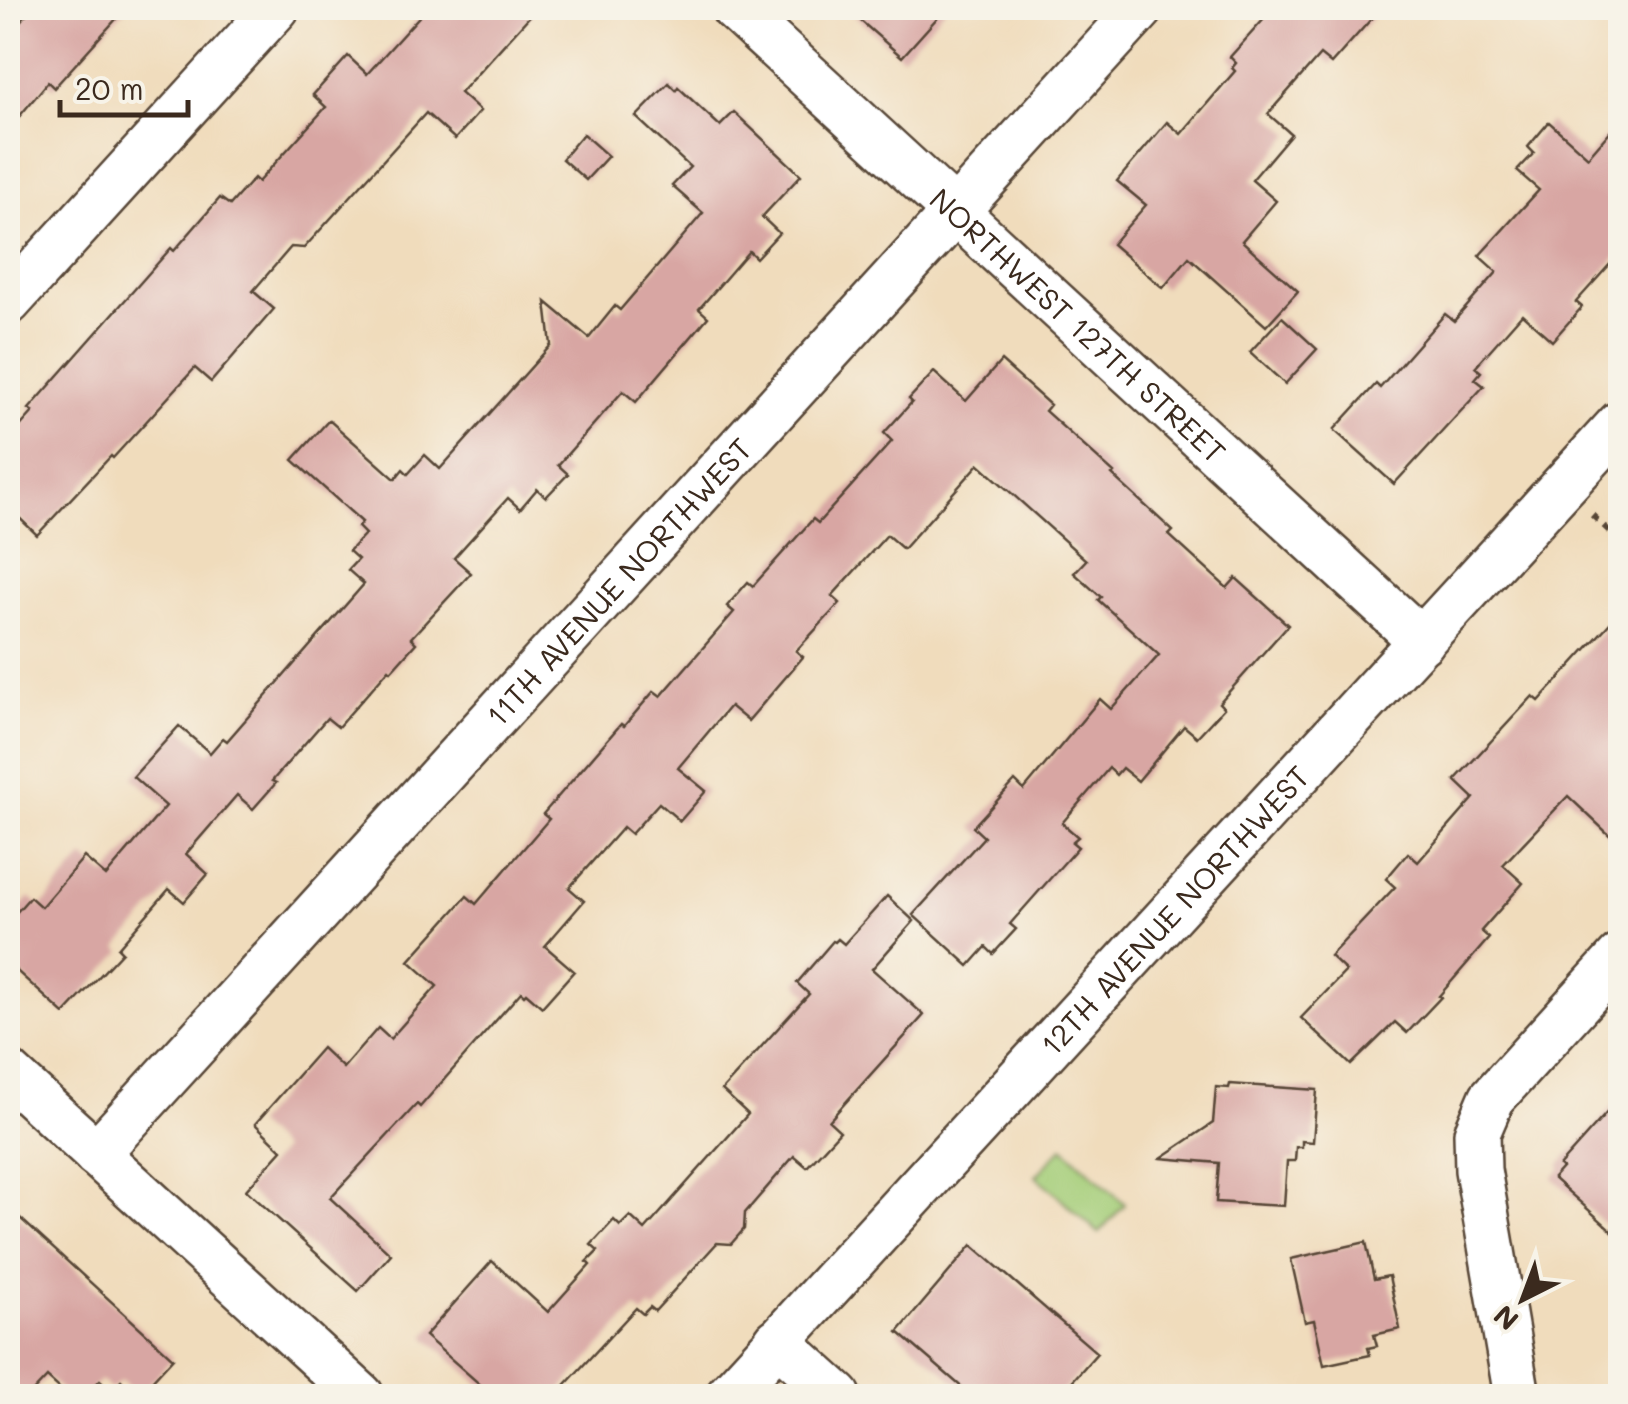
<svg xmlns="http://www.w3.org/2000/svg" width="1628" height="1404" font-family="Mali,sans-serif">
<rect width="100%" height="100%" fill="#f7f3e8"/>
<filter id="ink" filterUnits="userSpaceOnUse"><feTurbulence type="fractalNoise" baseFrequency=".01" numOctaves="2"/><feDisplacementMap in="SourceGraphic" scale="20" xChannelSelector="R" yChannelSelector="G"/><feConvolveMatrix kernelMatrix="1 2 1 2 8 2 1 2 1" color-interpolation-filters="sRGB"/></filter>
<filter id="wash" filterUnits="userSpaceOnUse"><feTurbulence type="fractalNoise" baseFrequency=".0048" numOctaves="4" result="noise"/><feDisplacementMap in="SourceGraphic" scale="40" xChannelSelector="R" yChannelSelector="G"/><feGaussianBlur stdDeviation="2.25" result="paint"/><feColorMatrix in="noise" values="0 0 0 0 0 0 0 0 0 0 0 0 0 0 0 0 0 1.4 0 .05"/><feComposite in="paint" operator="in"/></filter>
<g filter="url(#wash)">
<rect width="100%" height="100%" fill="#f0dcbc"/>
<path fill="#a4cd78" stroke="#707c4b" stroke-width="2.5" d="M1063 1147 1125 1204 1099 1233 1036 1176Z"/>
<g id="blocks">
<g fill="#d8a6a3">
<path d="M32 8H126L54 88 48 82 8 130V35Z"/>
<path d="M427 8H537L460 93 480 111 455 139 426 113 304 248 291 247 253 291 274 309 211 382 195 368 113 458 111 456 37 535 8 507V440L33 412 29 409 171 248 174 251 220 198 230 205 254 178 258 182 326 107 313 95 348 56 367 74Z"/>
<path d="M846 8H946L902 57Z"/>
<path d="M1274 8H1381L1331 64 1320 55 1268 114 1291 134 1252 180 1276 201 1242 241 1298 291 1266 326 1189 257 1163 288 1112 244 1146 205 1117 181 1167 122 1181 134 1235 71 1232 68 1236 63 1230 57Z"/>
<path d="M669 83 676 90 678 87 720 126 734 112 801 175 762 217 779 233 756 258 749 251 699 309 708 317 636 402 623 391 558 465 568 474 546 497 537 489 520 509 508 498 454 558 471 573 411 638 416 643 391 671 389 669 338 727 327 718 272 781 276 783 253 809 237 795 186 854 208 874 184 902 169 889 118 948 122 952 64 1014 8 963V922L30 897 41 907 84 857 106 876 166 806 133 777 179 726 210 753 223 738 227 741 364 584 348 570 358 559 349 551 365 534 358 527 362 522 293 460 329 420 395 479 403 469 408 474 425 455 440 469 551 345 546 302 589 338 615 306 620 310 703 213 672 186 690 167 636 117Z"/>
<path d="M1620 120V253L1576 302 1582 307 1552 341 1522 314 1475 367 1481 372 1475 379 1484 386 1394 484 1334 430 1376 384 1380 388 1445 314 1454 321 1497 272 1479 256 1539 190 1517 171 1534 153 1528 147 1549 122 1588 157Z"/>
<path d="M583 134 608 156 586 180 562 159Z"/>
<path d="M1282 317 1317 349 1285 384 1250 352Z"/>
<path d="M1001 361 1050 405 1045 411 1114 473 1112 475 1173 531 1169 535 1227 588 1236 578 1288 625 1219 703 1224 708 1197 737 1184 726 1138 781 1122 768 1116 775 1109 768 1062 823 1078 837 1072 842 1078 847 1010 924 1016 929 993 954 986 947 969 966 913 915 984 837 973 827 1015 781 1024 790 1100 699 1111 709 1159 655 1098 600 1101 597 1074 573 1086 560 979 464 903 549 887 535 832 596 840 603 796 651 803 657 748 721 730 706 678 768 706 791 680 821 659 803 631 834 623 827 569 888 584 901 545 946 574 971 542 1007 526 993 524 995 521 992 420 1107 417 1104 330 1198 391 1254 358 1291 246 1190 282 1150 255 1124 322 1048 343 1068 378 1028 390 1039 437 986 409 961 467 896 476 904 549 819 543 814 621 724 624 726 654 691 661 696 734 612 727 606 748 582 753 586 813 519 818 523 892 441 884 433 912 402 909 399 934 372 966 401Z"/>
<path d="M1620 612V845L1568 796 1503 865 1523 883 1481 931 1489 938 1439 996 1441 997 1407 1033 1395 1022 1351 1065 1301 1018 1346 971 1330 956 1395 887 1386 879 1408 853 1418 862 1474 798 1455 780 1533 696 1539 701Z"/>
<path d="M887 896 914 921 872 969 924 1015 829 1121 840 1131 807 1167 794 1156 745 1213 744 1229 731 1244 717 1243 655 1311 650 1307 643 1314 636 1308 555 1396H493L425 1336 492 1261 548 1312 590 1265 587 1262 598 1251 591 1245 614 1220 620 1226 630 1216 645 1230 748 1114 722 1090 809 994 797 983 833 941 835 942 838 939 844 944Z"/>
<path d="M1230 1084 1317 1090 1313 1142 1302 1141V1147H1296L1295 1161H1287L1284 1206 1216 1202 1219 1163 1161 1158 1213 1123 1216 1087 1229 1088Z"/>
<path d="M1620 1098V1238L1553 1178 1562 1168 1559 1166Z"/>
<path d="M8 1207 173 1358 138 1396 121 1380 111 1390 100 1380 85 1396H68L47 1377 29 1396H8Z"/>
<path d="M1366 1242 1374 1279 1389 1276 1400 1329 1374 1335 1377 1346 1368 1348 1370 1355 1324 1365 1314 1320 1305 1322 1291 1259Z"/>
<path d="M972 1245 1097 1353 1059 1396H972L898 1332Z"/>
</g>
</g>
</g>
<g filter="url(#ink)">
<use href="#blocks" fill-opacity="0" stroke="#564536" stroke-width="2.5"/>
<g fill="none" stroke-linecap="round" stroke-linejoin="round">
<g stroke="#564536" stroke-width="50">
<g id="minor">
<path id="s1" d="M734 8 1422 641"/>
<path d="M8 302 276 8"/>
<path d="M8 1073 361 1396"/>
<path id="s2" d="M96 1154 1141 8"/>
<path d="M777 1341 838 1396"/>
<path id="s3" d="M728 1396 1620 424"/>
<path d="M1517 1396 1478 1170 1477 1133 1492 1098 1620 957"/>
</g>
</g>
<path stroke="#564536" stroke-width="6" stroke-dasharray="8 8" stroke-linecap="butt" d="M1592 515 1620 541"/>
<use href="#minor" stroke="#fff" stroke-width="45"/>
</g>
</g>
<g text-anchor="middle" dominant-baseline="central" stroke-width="8" stroke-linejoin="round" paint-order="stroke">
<g font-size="30" fill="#3b2a1e" stroke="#f7f3e8">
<text stroke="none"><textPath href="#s1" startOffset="468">NORTHWEST 127TH STREET</textPath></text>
<text stroke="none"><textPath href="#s2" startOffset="775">11TH AVENUE NORTHWEST</textPath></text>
<text stroke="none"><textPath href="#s3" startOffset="660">12TH AVENUE NORTHWEST</textPath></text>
</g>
</g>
<rect width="1628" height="1404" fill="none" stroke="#f7f3e8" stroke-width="40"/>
<g transform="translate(1523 1299) rotate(222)" stroke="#f7f3e8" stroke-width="8" paint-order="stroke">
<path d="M0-8L18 38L0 25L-18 38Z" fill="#3b2a1e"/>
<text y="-15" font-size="28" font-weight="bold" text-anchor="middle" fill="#3b2a1e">N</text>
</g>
<path d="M60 100v15h128v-15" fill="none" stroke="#3b2a1e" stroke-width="5"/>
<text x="75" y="100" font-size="30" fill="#3b2a1e" stroke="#f7f3e8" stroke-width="8" paint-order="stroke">20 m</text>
</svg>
